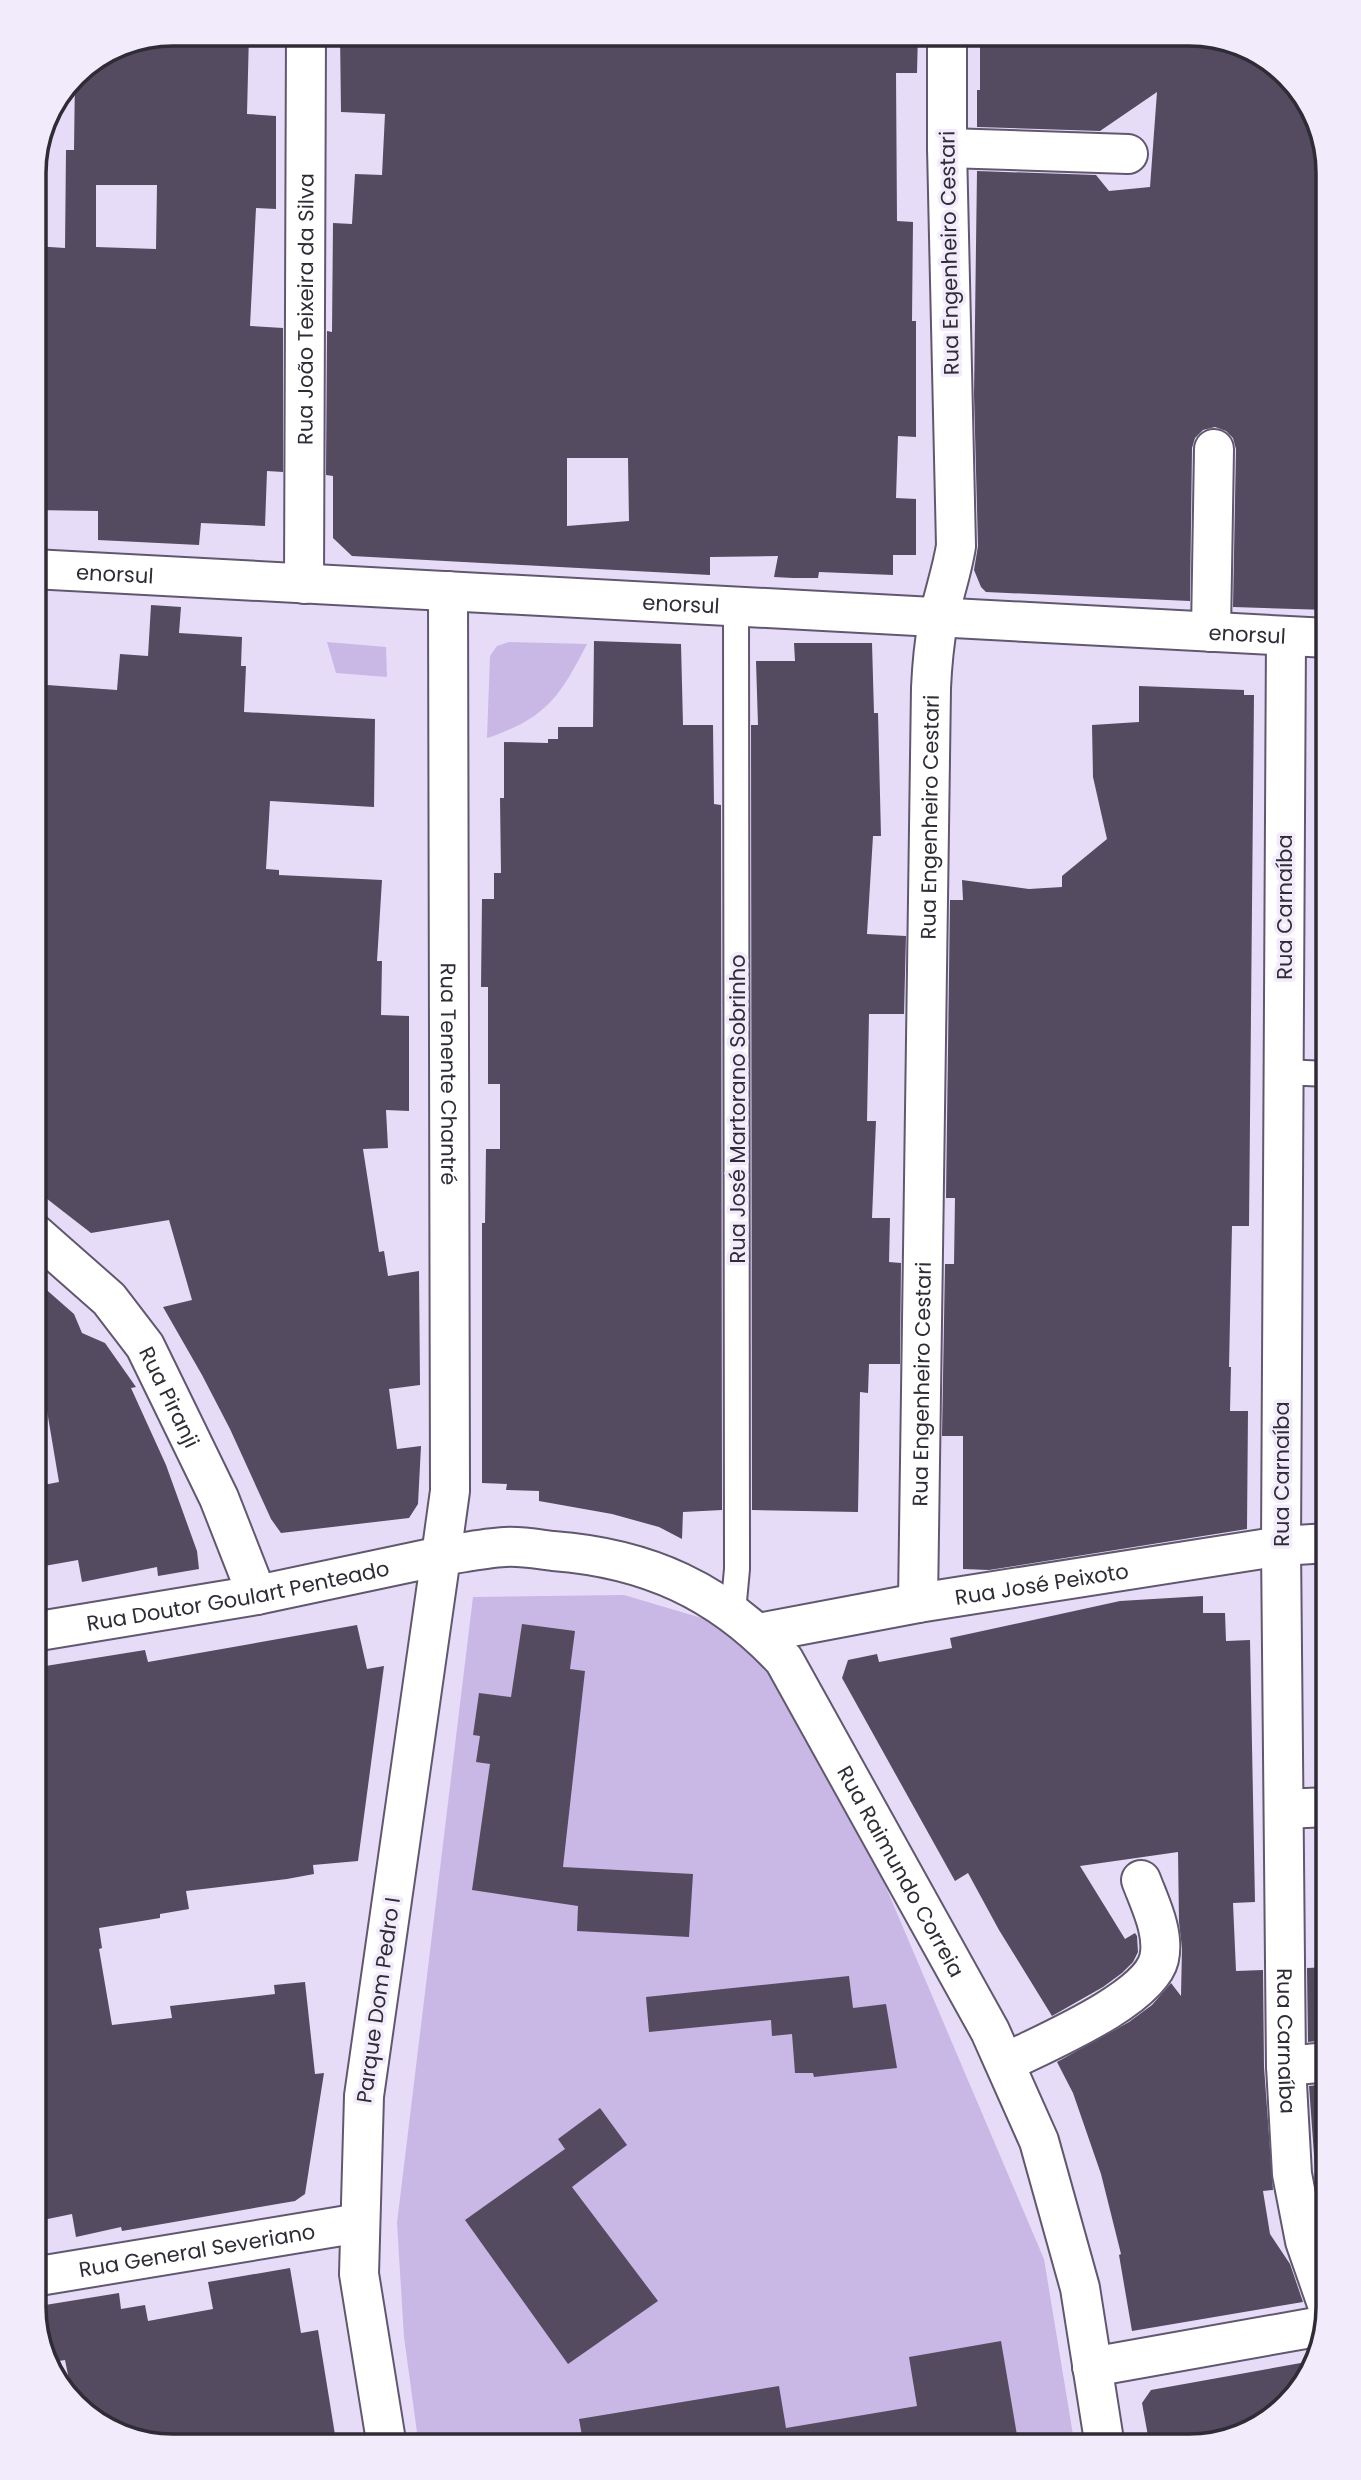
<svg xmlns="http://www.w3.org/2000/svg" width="1361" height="2480" font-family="Poppins,sans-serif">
<rect width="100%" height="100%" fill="#e6dcf7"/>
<g fill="#c9b7e6">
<path d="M327 642 386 647 387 677 336 673Z"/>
<path d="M509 642 587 644C559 698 546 718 487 738L490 656 497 646Z"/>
<path d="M624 1595 742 1630 797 1718 885 1885 1044 2259 1075 2447H419L404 2337 397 2223 473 1597Z"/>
</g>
<g fill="#544b61" fill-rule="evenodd">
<path d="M172 33H249L247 114 276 116V209L256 208 250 326 283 328V472L267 471 265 526 201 523 199 545 98 540V511L33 510 34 246 65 248 66 150H74L75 74 120 44ZM96 185H157L156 249 96 247Z"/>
<path d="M340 33H918L917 73H896L897 221 913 222 912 321H916V437L898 436 896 498 916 499V555H893V575L819 572 818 578H793L774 577 778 556 710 557V575L352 556 333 538V476L326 475 327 331 332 332 333 223 352 224 355 174 382 175 385 114 341 112ZM567 458H628L629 521 567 526Z"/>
<path d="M980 34H1198L1266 57 1317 119 1328 172V610L1233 607 1236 449 1233 438 1226 431 1215 427 1203 430 1195 438 1192 448 1190 601 986 592 981 587 974 570 978 546 974 395 977 171 1096 175 1109 191 1150 187 1157 92 1100 131 977 127V90H980Z"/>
<path d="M151 605 181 607 179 633 242 637 241 666H246L244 712 375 719 374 807 270 801 266 869 279 870V875L382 880 377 961H382L381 1015 409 1016V1111L386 1110 388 1148 363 1149 379 1252 384 1251 388 1276 419 1271 420 1385 389 1389 397 1449 421 1446 418 1504 409 1518 281 1533 271 1519 230 1429 202 1375 163 1307 192 1300 169 1220 91 1233 33 1188V1030L44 1023 33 1001V684L117 690 120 654 148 656Z"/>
<path d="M594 641 681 644 683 725H713L714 804 721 805 722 1510 683 1512 682 1539 659 1527 612 1514 539 1501V1491L506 1490 507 1484 482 1483V1223H485L486 1149H500V1084H488V987H481L482 899H494V873H501L500 798H504V742L548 743V739H558V727H593Z"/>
<path d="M794 643H872L874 713H878L881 836H873L867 934 906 936 904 1014H869L867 1121H876L872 1218H890L889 1262 901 1263 900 1364H869L868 1393 860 1392 858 1512 752 1510 751 725H758L756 661H795Z"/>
<path d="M1139 686 1244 690V695H1254L1249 1226H1232L1229 1367H1231L1230 1411H1248L1247 1529 989 1570 963 1569V1436H942L945 1264H954L955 1198H946L950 900H963L962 880 1029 889 1062 887V876L1107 839 1093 777 1092 725 1139 722Z"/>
<path d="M33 1278 74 1314 82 1333 105 1343 136 1387 131 1388 166 1465 197 1551 199 1569 158 1576 157 1567 82 1582 78 1560 33 1568V1487L59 1482 44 1393 33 1395Z"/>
<path d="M1203 1596V1613H1225L1226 1641 1250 1640 1255 1902 1233 1903 1236 1971 1263 1970 1264 2067 1273 2190 1263 2191 1270 2234 1290 2264 1303 2302 1132 2331 1119 2255 1121 2254 1101 2174 1073 2093 1057 2062 1129 2022 1152 2005 1171 1983 1181 1996 1182 1948 1179 1922 1178 1852 1080 1866 1125 1939 1135 1933 1137 1936 1138 1952 1133 1962 1122 1973 1103 1987 1052 2016 999 1930 968 1873 955 1881 842 1678 848 1660 877 1654 879 1662 952 1648 950 1638 1120 1601Z"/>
<path d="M522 1624 575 1631 570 1669 585 1671 563 1867 693 1874 689 1937 577 1931 578 1906 472 1890 490 1764 476 1762 480 1736 473 1735 479 1693 511 1697Z"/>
<path d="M357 1625 367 1669 384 1666 358 1861 313 1865 314 1874 287 1879 186 1891 189 1909 160 1914V1918L99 1928 102 1948 99 1949 112 2025 172 2018 170 2006 275 1994 274 1985 305 1982 315 2074 324 2073 305 2194 295 2201 122 2231 121 2227 76 2237 72 2214 33 2222V1668L145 1650 148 1662Z"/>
<path d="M1328 1967V2040L1308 2042 1307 1968Z"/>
<path d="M849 1976 853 2008 886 2004 897 2068 814 2077 813 2073H795L792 2034 772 2036 771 2020 649 2032 646 1997Z"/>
<path d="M1328 2084V2179L1316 2182 1309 2086Z"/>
<path d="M600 2108 627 2145 572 2187 658 2301 568 2364 465 2220 565 2149 558 2139Z"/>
<path d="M290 2268 301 2333 318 2330 337 2447 164 2446 95 2423 72 2395 65 2360 46 2363 44 2361 33 2307 119 2293 121 2309 145 2305 148 2321 213 2309 208 2282Z"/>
<path d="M1001 2341 1019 2447H584L579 2419 779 2386 786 2428 917 2406 909 2357Z"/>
<path d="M1312 2361 1304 2385 1245 2433 1163 2447H1150L1142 2403 1151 2390Z"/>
</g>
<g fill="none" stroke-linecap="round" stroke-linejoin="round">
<g stroke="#61586f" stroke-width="28">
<g id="service">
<path d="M1283 1072 1328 1074"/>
<path d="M733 1612 737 1569 736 606"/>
</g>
</g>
<g stroke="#61586f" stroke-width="42">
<g id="minor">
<path d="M947 148 1128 154"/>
<path id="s1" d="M33 569 1328 638"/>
<path id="s2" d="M304 584 306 33"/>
<path id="s3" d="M448 591 450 1491 441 1556C462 1553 484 1548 505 1547 521 1546 537 1549 553 1551 647 1558 720 1591 784 1660L990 2031 1039 2141 1080 2288 1105 2447"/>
<path d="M1211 632 1214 449"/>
<path id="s4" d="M1286 636 1281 1546 1286 2066 1292 2174 1305 2241 1328 2307"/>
<path id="s5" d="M918 1603 931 688C932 666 934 644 938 622 943 596 952 572 956 546L947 148V33"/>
<path id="s6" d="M759 1633 918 1603 1281 1546 1328 1543"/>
<path d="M1284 1809 1328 1807"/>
<path d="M1005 2063C1042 2044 1149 2000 1159 1959 1165 1933 1150 1904 1141 1880"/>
<path d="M1286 2066 1328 2062"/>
<path id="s7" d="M33 2277 360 2223"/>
<path d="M1092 2367 1322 2326"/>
</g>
</g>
<g stroke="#61586f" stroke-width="42">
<g id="tertiary">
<path id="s8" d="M33 1232 109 1299 145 1346 219 1498 257 1595"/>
<path id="s9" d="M33 1632 257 1595 441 1556 364 2096 359 2274 387 2447"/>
</g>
</g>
<use href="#service" stroke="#fff" stroke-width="24"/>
<use href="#minor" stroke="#fff" stroke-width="38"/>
<use href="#tertiary" stroke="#fff" stroke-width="38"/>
</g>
<g text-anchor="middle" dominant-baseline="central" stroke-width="7" stroke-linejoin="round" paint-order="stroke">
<g font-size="21" fill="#302c36" stroke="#f1ebfb">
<text transform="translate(949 253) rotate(-91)">Rua Engenheiro Cestari</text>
<text stroke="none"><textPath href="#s2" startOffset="275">Rua João Teixeira da Silva</textPath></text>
<text stroke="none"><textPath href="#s1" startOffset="82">enorsul</textPath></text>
<text stroke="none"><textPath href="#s1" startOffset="649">enorsul</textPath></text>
<text stroke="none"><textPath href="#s1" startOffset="1216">enorsul</textPath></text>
<text stroke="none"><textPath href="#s5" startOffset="786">Rua Engenheiro Cestari</textPath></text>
<text transform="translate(1284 907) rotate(-90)">Rua Carnaíba</text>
<text stroke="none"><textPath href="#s3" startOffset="483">Rua Tenente Chantré</textPath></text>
<text transform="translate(737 1109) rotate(-90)">Rua José Martorano Sobrinho</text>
<text stroke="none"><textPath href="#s5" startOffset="219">Rua Engenheiro Cestari</textPath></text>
<text stroke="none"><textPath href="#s8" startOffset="217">Rua Piranji</textPath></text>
<text transform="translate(1281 1474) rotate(-90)">Rua Carnaíba</text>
<text stroke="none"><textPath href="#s6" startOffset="287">Rua José Peixoto</textPath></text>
<text stroke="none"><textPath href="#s9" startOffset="208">Rua Doutor Goulart Penteado</textPath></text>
<text stroke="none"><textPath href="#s3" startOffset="1582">Rua Raimundo Correia</textPath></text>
<text transform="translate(378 2000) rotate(-82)">Parque Dom Pedro I</text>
<text stroke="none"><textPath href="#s4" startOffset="1405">Rua Carnaíba</textPath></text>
<text stroke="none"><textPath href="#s7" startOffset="166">Rua General Severiano</textPath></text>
</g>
</g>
<path d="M0 0H1361V2480H0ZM173 46H1189A127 127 0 0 1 1316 173V2307A127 127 0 0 1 1189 2434H173A127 127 0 0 1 46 2307V173A127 127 0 0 1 173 46Z" fill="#f1ebfb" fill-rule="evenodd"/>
<path fill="none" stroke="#302c36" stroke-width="3.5" d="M173 46H1189A127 127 0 0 1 1316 173V2307A127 127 0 0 1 1189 2434H173A127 127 0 0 1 46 2307V173A127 127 0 0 1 173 46Z"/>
</svg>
